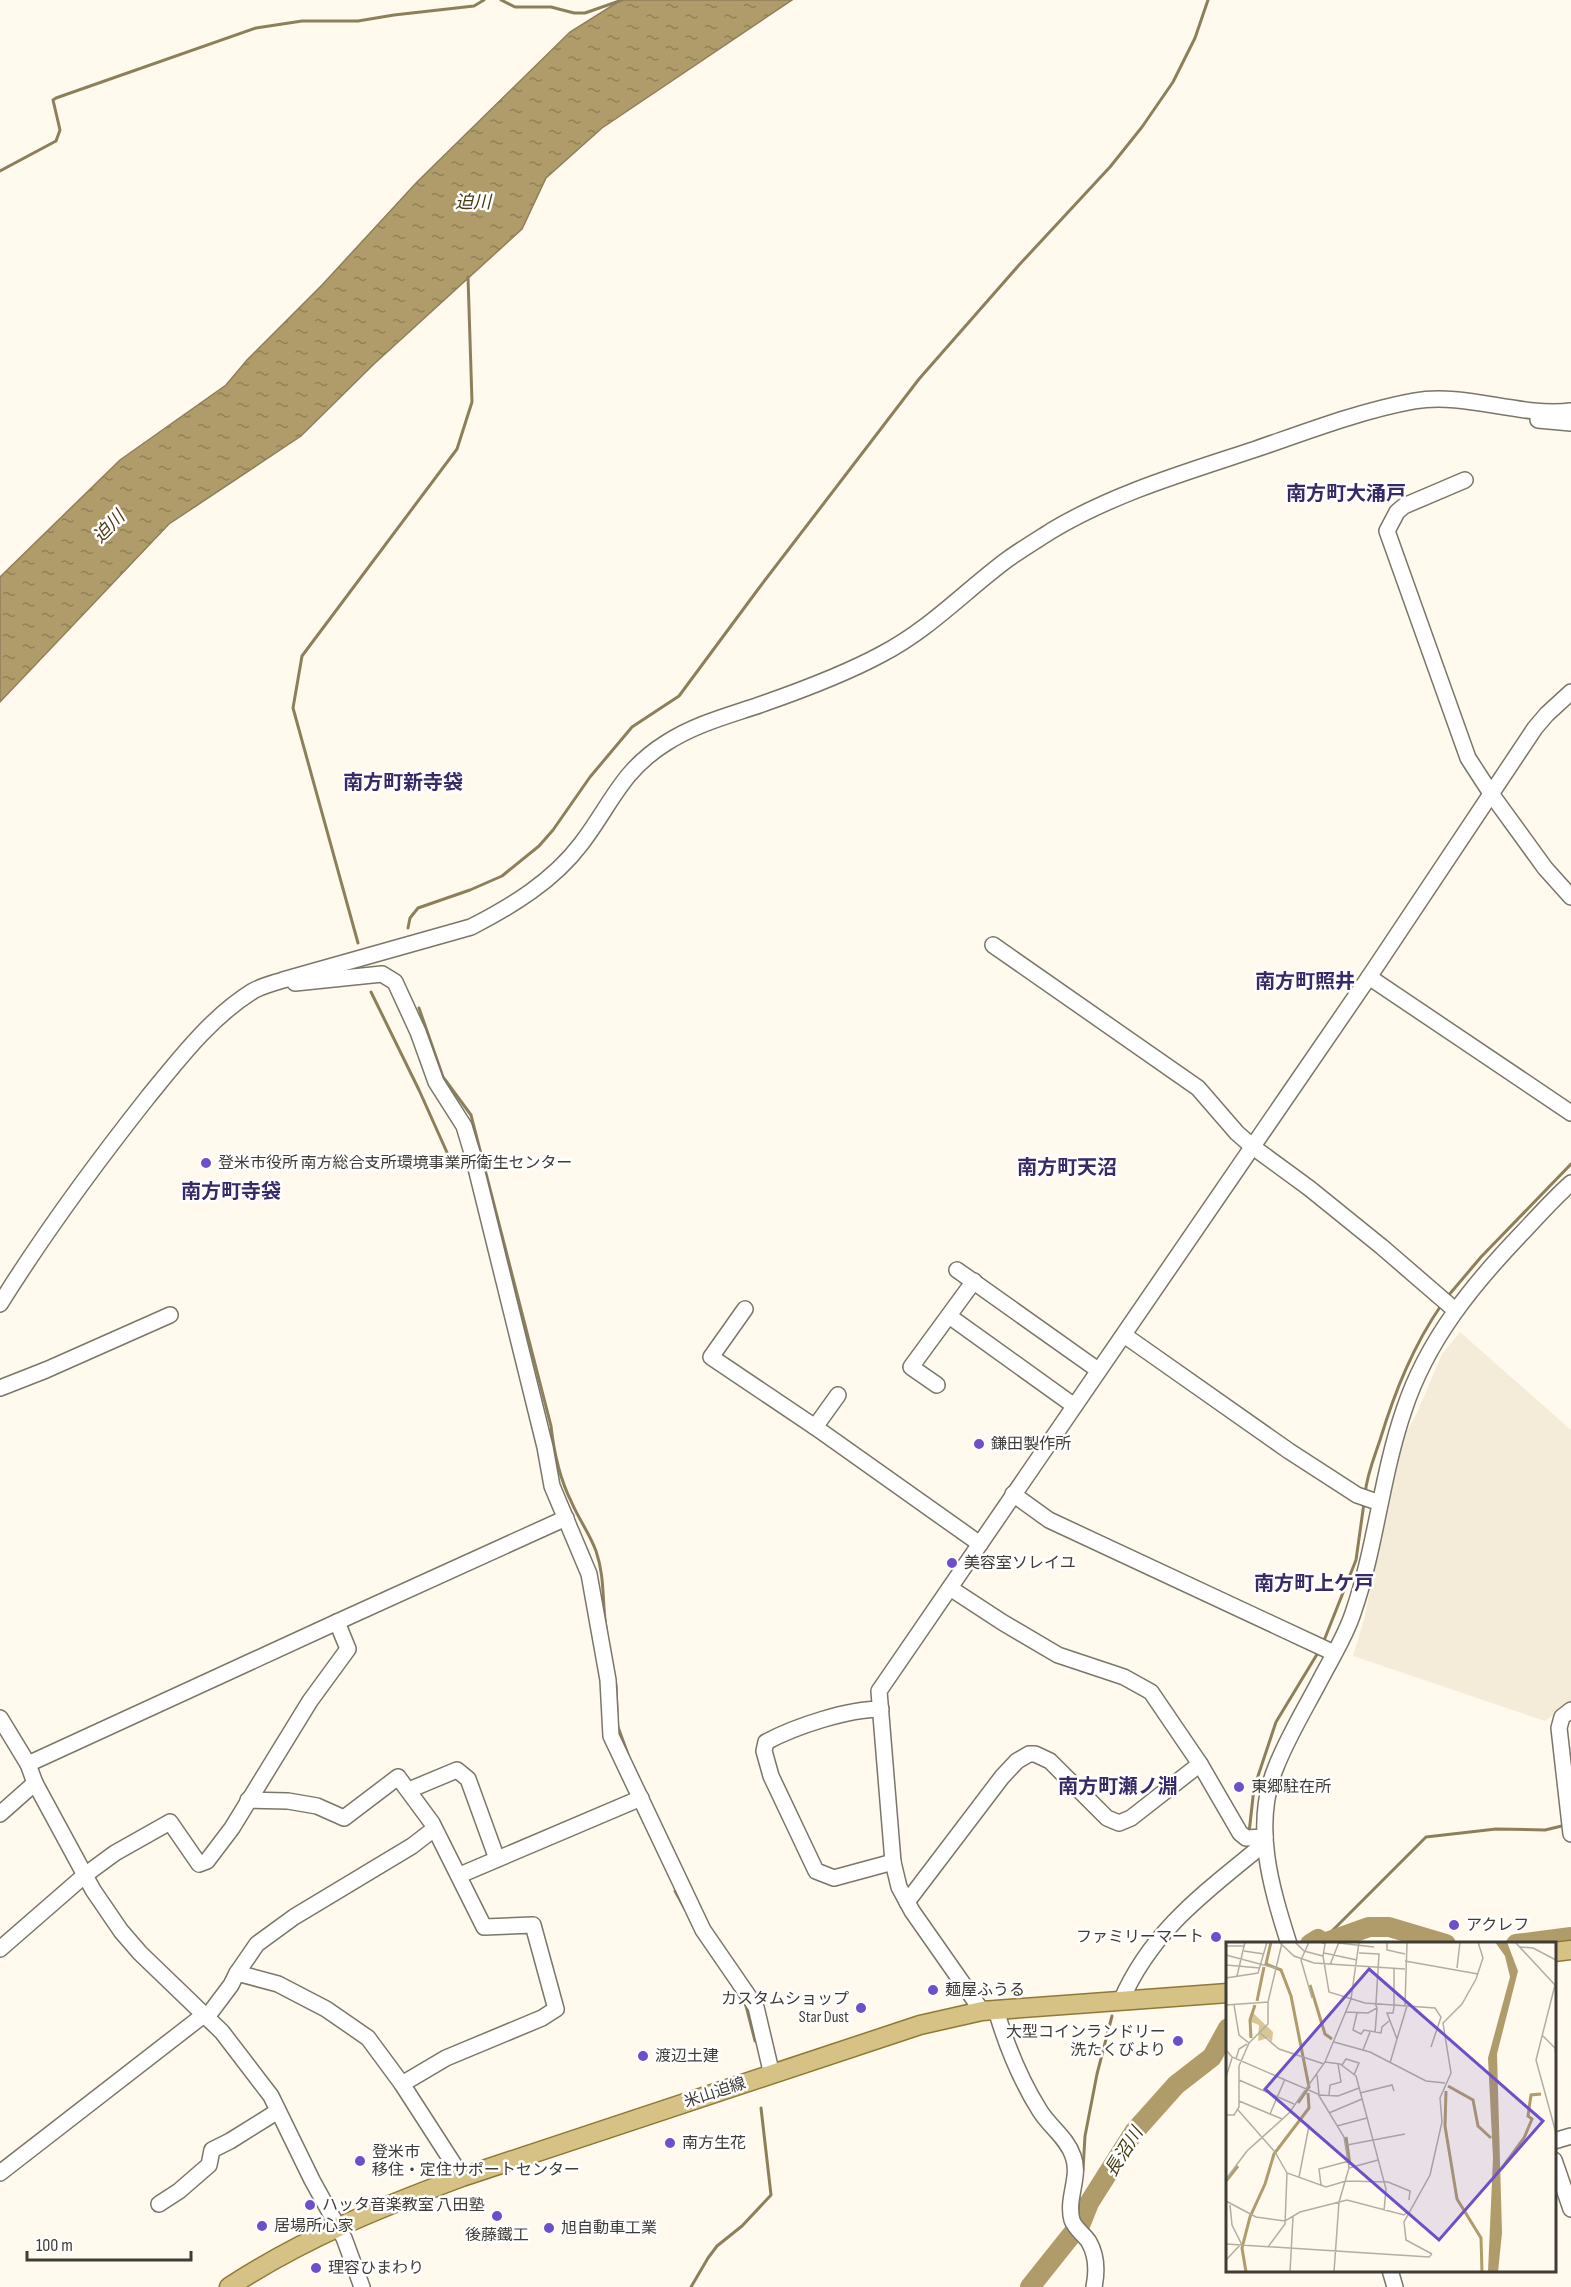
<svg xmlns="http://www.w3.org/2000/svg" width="1571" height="2287" font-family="'Sofia Sans Condensed','Noto Sans JP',sans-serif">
<defs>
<pattern id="water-ripples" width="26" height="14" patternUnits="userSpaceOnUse" patternTransform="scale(1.5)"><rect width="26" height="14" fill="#b09c6a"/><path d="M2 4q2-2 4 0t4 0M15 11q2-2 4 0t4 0" fill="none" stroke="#918058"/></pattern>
</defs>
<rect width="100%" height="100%" fill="#fffaed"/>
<path fill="#f4ecd8" d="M1460 1332 1571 1430V1703L1545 1721 1353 1656 1364 1619 1399 1446 1416 1415 1442 1354Z"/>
<path fill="url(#water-ripples)" stroke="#8e7f5b" stroke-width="1.5" d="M621 0H792L602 128 546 178 522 229 374 364 301 436 169 524 0 702V577L120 460 226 385 247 360 322 285 417 182 570 32Z"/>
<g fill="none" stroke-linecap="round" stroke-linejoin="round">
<g stroke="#8e7f5b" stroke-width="3">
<path d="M501 0 515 7H551L574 13H585L622 0"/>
<path d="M0 171 56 141 60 130 53 100 56 98 256 28 302 21H358L394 15 474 6 484 0"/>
<path d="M408 928 410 918 418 908 470 890 502 876 539 846 553 830 590 777 632 727 679 696 759 588 919 379 1019 265 1110 167 1142 127 1173 82 1195 38 1208 0"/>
<path d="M358 943 293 708 302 656 457 449 472 402 468 277"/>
<path d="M371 992 419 1090 454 1168"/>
<path d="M419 1008 443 1077 471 1115 551 1426C554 1453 559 1477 571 1501 578 1518 590 1534 596 1551 605 1577 602 1601 606 1628"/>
<path d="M1448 1296 1481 1257 1571 1164"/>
<path d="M1365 1494C1367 1474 1374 1458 1380 1440 1395 1391 1413 1346 1442 1304"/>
<path d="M1323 1643 1356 1560 1364 1503"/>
<path d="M616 1685 617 1712"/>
<path d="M618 1727 629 1757"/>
<path d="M1249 1833 1254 1788 1276 1722 1319 1651"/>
<path d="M675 1891 685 1909"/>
<path d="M1161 1926 1190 1897"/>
<path d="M1318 1939 1331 1932 1426 1837 1496 1829 1545 1830 1566 1825"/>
<path d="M745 2002 755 2041"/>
<path d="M1083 2170 1085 2136 1097 2074 1112 2016"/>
<path d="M1079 2198 1081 2223"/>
<path d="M691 2287 708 2258 717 2246 742 2226 771 2195 761 2108"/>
</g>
<g stroke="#b09c6a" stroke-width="20">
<path d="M1310 1944 1318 1939 1324 1943 1369 1927H1389L1446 1944"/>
<path d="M1516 1944 1571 1937"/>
<path d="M1030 2287 1081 2223 1089 2203 1134 2132 1176 2085 1212 2057 1228 2028"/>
</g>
<g stroke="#7a766a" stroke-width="18">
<g id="minor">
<path d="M1538 420 1571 423"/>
<path d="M1465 480 1404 506 1397 512 1387 531 1468 758 1492 795 1545 868 1571 897"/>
<path d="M993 945 1198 1088 1237 1133 1253 1147 1309 1188 1382 1247 1455 1310"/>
<path d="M1369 977 1571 1113"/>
<path d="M295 983 382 974 395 982 418 1032 436 1082 464 1126 473 1156 545 1447 552 1486 589 1574 608 1680 611 1736 703 1930 756 2007 772 2075"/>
<path d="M957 1270 1098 1370"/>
<path d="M0 1304C45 1232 95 1164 148 1097 179 1059 211 1017 253 991 262 986 274 983 283 980L471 927C512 906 553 881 581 844 611 805 621 771 666 743 697 723 731 715 765 703 805 689 845 674 882 654 930 629 966 590 1008 559 1022 549 1037 540 1051 531 1114 493 1187 472 1256 449 1308 431 1360 411 1414 401 1466 392 1518 417 1571 411"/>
<path d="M745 1309 711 1357 815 1427 980 1544"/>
<path d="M949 1316 1073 1405"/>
<path d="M1124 1335 1289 1451 1357 1495 1380 1503"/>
<path d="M937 1385 911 1367 974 1281"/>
<path d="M0 1388 46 1370 170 1315"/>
<path d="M815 1427 838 1395"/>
<path d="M1013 1494 1049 1520 1334 1653"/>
<path d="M950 1588 1002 1622 1058 1655 1124 1677 1151 1692 1200 1764 1240 1833 1246 1838 1265 1837"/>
<path d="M881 1709C848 1709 796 1726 766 1742L764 1751 771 1776 816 1871 834 1878 893 1862"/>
<path d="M1571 1710 1562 1717 1559 1728 1571 1834"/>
<path d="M0 1718 28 1764 35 1783 93 1890 121 1931 140 1953 222 2032 271 2096 312 2180 344 2238 362 2287"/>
<path d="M28 1764 337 1622"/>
<path d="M409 1790 457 1770 468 1779 497 1859"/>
<path d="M248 1800 288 1801 317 1806 344 1818 398 1777 432 1823 484 1927 533 1925 556 2009 542 2018 446 2058 402 2084"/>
<path d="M0 1814 35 1783"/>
<path d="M460 1875 641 1798"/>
<path d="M907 1902 1002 1777 1017 1761 1029 1754H1035L1050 1761 1107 1818 1119 1823 1131 1818 1200 1764"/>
<path d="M1289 1944C1271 1887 1252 1825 1276 1767 1287 1739 1303 1712 1317 1686 1329 1662 1345 1638 1353 1613 1376 1547 1381 1477 1404 1410 1427 1340 1473 1284 1524 1231 1539 1215 1554 1198 1571 1183"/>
<path d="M0 1949 85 1875 115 1853 170 1822 199 1864 207 1861 232 1828 310 1701 348 1649 337 1622 566 1518"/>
<path d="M237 1973 257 1944 294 1917 412 1846 434 1829"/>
<path d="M1121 2001C1152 1929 1207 1891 1265 1843"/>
<path d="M996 2010C1006 2044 1021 2081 1040 2111 1050 2127 1067 2138 1073 2156 1081 2177 1066 2198 1072 2220 1075 2229 1084 2234 1089 2242 1097 2256 1097 2272 1094 2287"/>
<path d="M982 2011 912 1911 899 1887 893 1862 879 1691 1369 977 1535 728 1547 714 1571 692"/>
<path d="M207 2017 231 1985 237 1973 278 1984 326 2009 368 2038 402 2084 462 2177"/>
<path d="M1554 2141 1571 2136"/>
<path d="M1554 2160 1571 2209"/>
<path d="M0 2173 205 2014"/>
<path d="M159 2204 179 2191 209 2165 212 2150 230 2141 278 2111"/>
<path d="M1390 2270 1395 2287"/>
</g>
</g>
<g stroke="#907836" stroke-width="21">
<g id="major">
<path d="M1554 1952 1571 1950"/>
<path d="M229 2287C304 2238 379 2208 462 2177L920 2025 982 2011 1228 1993"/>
</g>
</g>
<use href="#minor" stroke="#fff" stroke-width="15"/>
<use href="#major" stroke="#d7c286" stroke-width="18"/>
</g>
<g fill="#6d50c9" stroke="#fff" stroke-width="2">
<circle cx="206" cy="1163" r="6"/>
<circle cx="979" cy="1444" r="6"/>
<circle cx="952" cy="1563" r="6"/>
<circle cx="1239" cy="1787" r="6"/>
<circle cx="1454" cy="1925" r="6"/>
<circle cx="1216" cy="1937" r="6"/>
<circle cx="933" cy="1990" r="6"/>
<circle cx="861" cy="2008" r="6"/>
<circle cx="1178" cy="2041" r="6"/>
<circle cx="643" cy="2056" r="6"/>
<circle cx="670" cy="2143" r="6"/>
<circle cx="360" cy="2161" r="6"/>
<circle cx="310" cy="2205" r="6"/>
<circle cx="497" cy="2216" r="6"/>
<circle cx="262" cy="2226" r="6"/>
<circle cx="549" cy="2228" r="6"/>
<circle cx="316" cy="2268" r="6"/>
</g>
<g text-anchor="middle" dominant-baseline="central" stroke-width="5" stroke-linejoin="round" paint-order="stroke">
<g font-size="16" fill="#3e3c37" stroke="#fff" text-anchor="start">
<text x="218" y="1163">登米市役所 南方総合支所環境事業所衛生センター</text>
<text x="991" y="1444">鎌田製作所</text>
<text x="964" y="1563">美容室ソレイユ</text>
<text x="1251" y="1787">東郷駐在所</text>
<text x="1466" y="1925">アクレフ</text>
<text x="1204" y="1937" text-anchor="end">ファミリーマート</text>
<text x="945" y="1990">麺屋ふうる</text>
<text x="849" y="1999" text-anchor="end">カスタムショップ<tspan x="849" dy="18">Star Dust</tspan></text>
<text x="1166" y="2032" text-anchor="end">大型コインランドリー<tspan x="1166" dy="18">洗たくびより</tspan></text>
<text x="655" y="2056">渡辺土建</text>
<text x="682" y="2143">南方生花</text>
<text x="372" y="2152">登米市<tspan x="372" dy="18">移住・定住サポートセンター</tspan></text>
<text x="322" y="2205">ハッタ音楽教室 八田塾</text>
<text x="274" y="2226">居場所心家</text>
<text x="561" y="2228">旭自動車工業</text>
<text x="497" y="2235" text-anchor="middle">後藤鐵工</text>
<text x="328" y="2268">理容ひまわり</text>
</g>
<g font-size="16" fill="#3e3c37" stroke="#fff">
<text transform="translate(715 2093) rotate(-18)">米山迫線</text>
</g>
<g font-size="18" font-style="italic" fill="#483910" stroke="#fff">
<text x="473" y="202">迫川</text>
<text transform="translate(109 527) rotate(-46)">迫川</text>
<text transform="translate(1124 2152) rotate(-58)">長沼川</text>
</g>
<g font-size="20" font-weight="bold" fill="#372a66" stroke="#fff">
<text x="1346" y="494">南方町大涌戸</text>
<text x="403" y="783">南方町新寺袋</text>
<text x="1305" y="982">南方町照井</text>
<text x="1067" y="1168">南方町天沼</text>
<text x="231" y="1192">南方町寺袋</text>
<text x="1314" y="1584">南方町上ケ戸</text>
<text x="1118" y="1787">南方町瀬ノ淵</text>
</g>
</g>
<g transform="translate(1226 1942)">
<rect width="330" height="330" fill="#fffaed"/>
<path d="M26 70 47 90 46 100 42 96 32 99 33 83 25 80Z" fill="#dac694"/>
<path d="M269 0H281L292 29 271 112 276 291 272 330H262L267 216 262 116 284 35 279 14Z" fill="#b09c6a"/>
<path fill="none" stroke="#b09c6a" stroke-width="3" d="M45 0 40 22 55 28 65 54 83 145 72 161M84 43 99 92 106 97M31 59 38 25M25 96 24 78 29 63M222 144 247 158 252 184 265 196M220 149 219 184 231 257 255 296 256 330M120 195 124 223M276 226 298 196 306 177 302 174 305 153 315 152M0 239 12 224M20 330 16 306 24 275 39 242 48 212 83 166 82 151"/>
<path fill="none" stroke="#b2aea4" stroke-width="1.5" d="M53 0 68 14 88 21 179 27M69 0 78 9 97 14 99 2 95 0M83 0 75 18 86 56M161 0V8L179 12M204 0H225M289 0 329 43 310 118 330 191M113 1 148 5M0 4H19M294 5 307 6 330 18M18 9 38 12M98 11 131 18M133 11 153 12 150 61M0 13 49 26M97 14 103 50 139 61 209 66 215 75 205 105M179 19 252 32M0 23 34 26M104 23 113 0M231 26 234 0M11 34 19 0M0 36 32 31 41 0M42 60 56 1M0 63 42 60V82L23 101M179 63 181 0M120 70 142 71 151 66 149 61M131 71 127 88 135 92 138 88 155 91 156 85 163 79M34 91 53 107 98 122M149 91 151 66M316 93 329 106 330 113M171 97 181 64M108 100 144 110 200 139 219 141M0 108 6 115 92 152 118 195 123 226 113 260 108 330M137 108 144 90M10 117 13 107 21 102M99 120 114 122 130 134 160 247 158 269M164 121 171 97 161 71H167L168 65V26M116 123 120 117 133 121 128 133M91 133 93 152M0 135 6 116M13 138 68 162M134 151 166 143 168 149M93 153 112 154 133 146M103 153 104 143 115 140 112 122M13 159 44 172M12 168 49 210 61 231 100 245 120 239 162 240 184 249 183 258M64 170 83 184 73 235M103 171 136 157M0 173H8L13 165V124L23 101 13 93 8 63M56 177 44 172 59 137M111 184 141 176M121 203 179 192M123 226 152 218M0 237 21 209 63 171 99 120 125 57 133 0M95 243 93 227 123 219M0 259 30 275 59 279 74 270 121 258 178 273 181 270M4 263 6 283 15 301M0 302 203 315 206 312M42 305 59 282 61 231M206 312 180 298 178 280 204 233 216 180 214 156 225 131 217 81 236 62 250 37 257 16 252 0M0 318 16 301M64 330 67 275"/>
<path fill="#6d50c9" fill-opacity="0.15" stroke="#6d50c9" stroke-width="3" d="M143 27 317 179 213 298 39 147Z"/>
<rect width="330" height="330" fill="none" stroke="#3e3c37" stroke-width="3"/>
</g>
<path d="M27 2251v9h164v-9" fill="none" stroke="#3e3c37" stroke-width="3"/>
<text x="36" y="2251" font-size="18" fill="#3e3c37" stroke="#ffffff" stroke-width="4.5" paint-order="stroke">100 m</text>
</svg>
